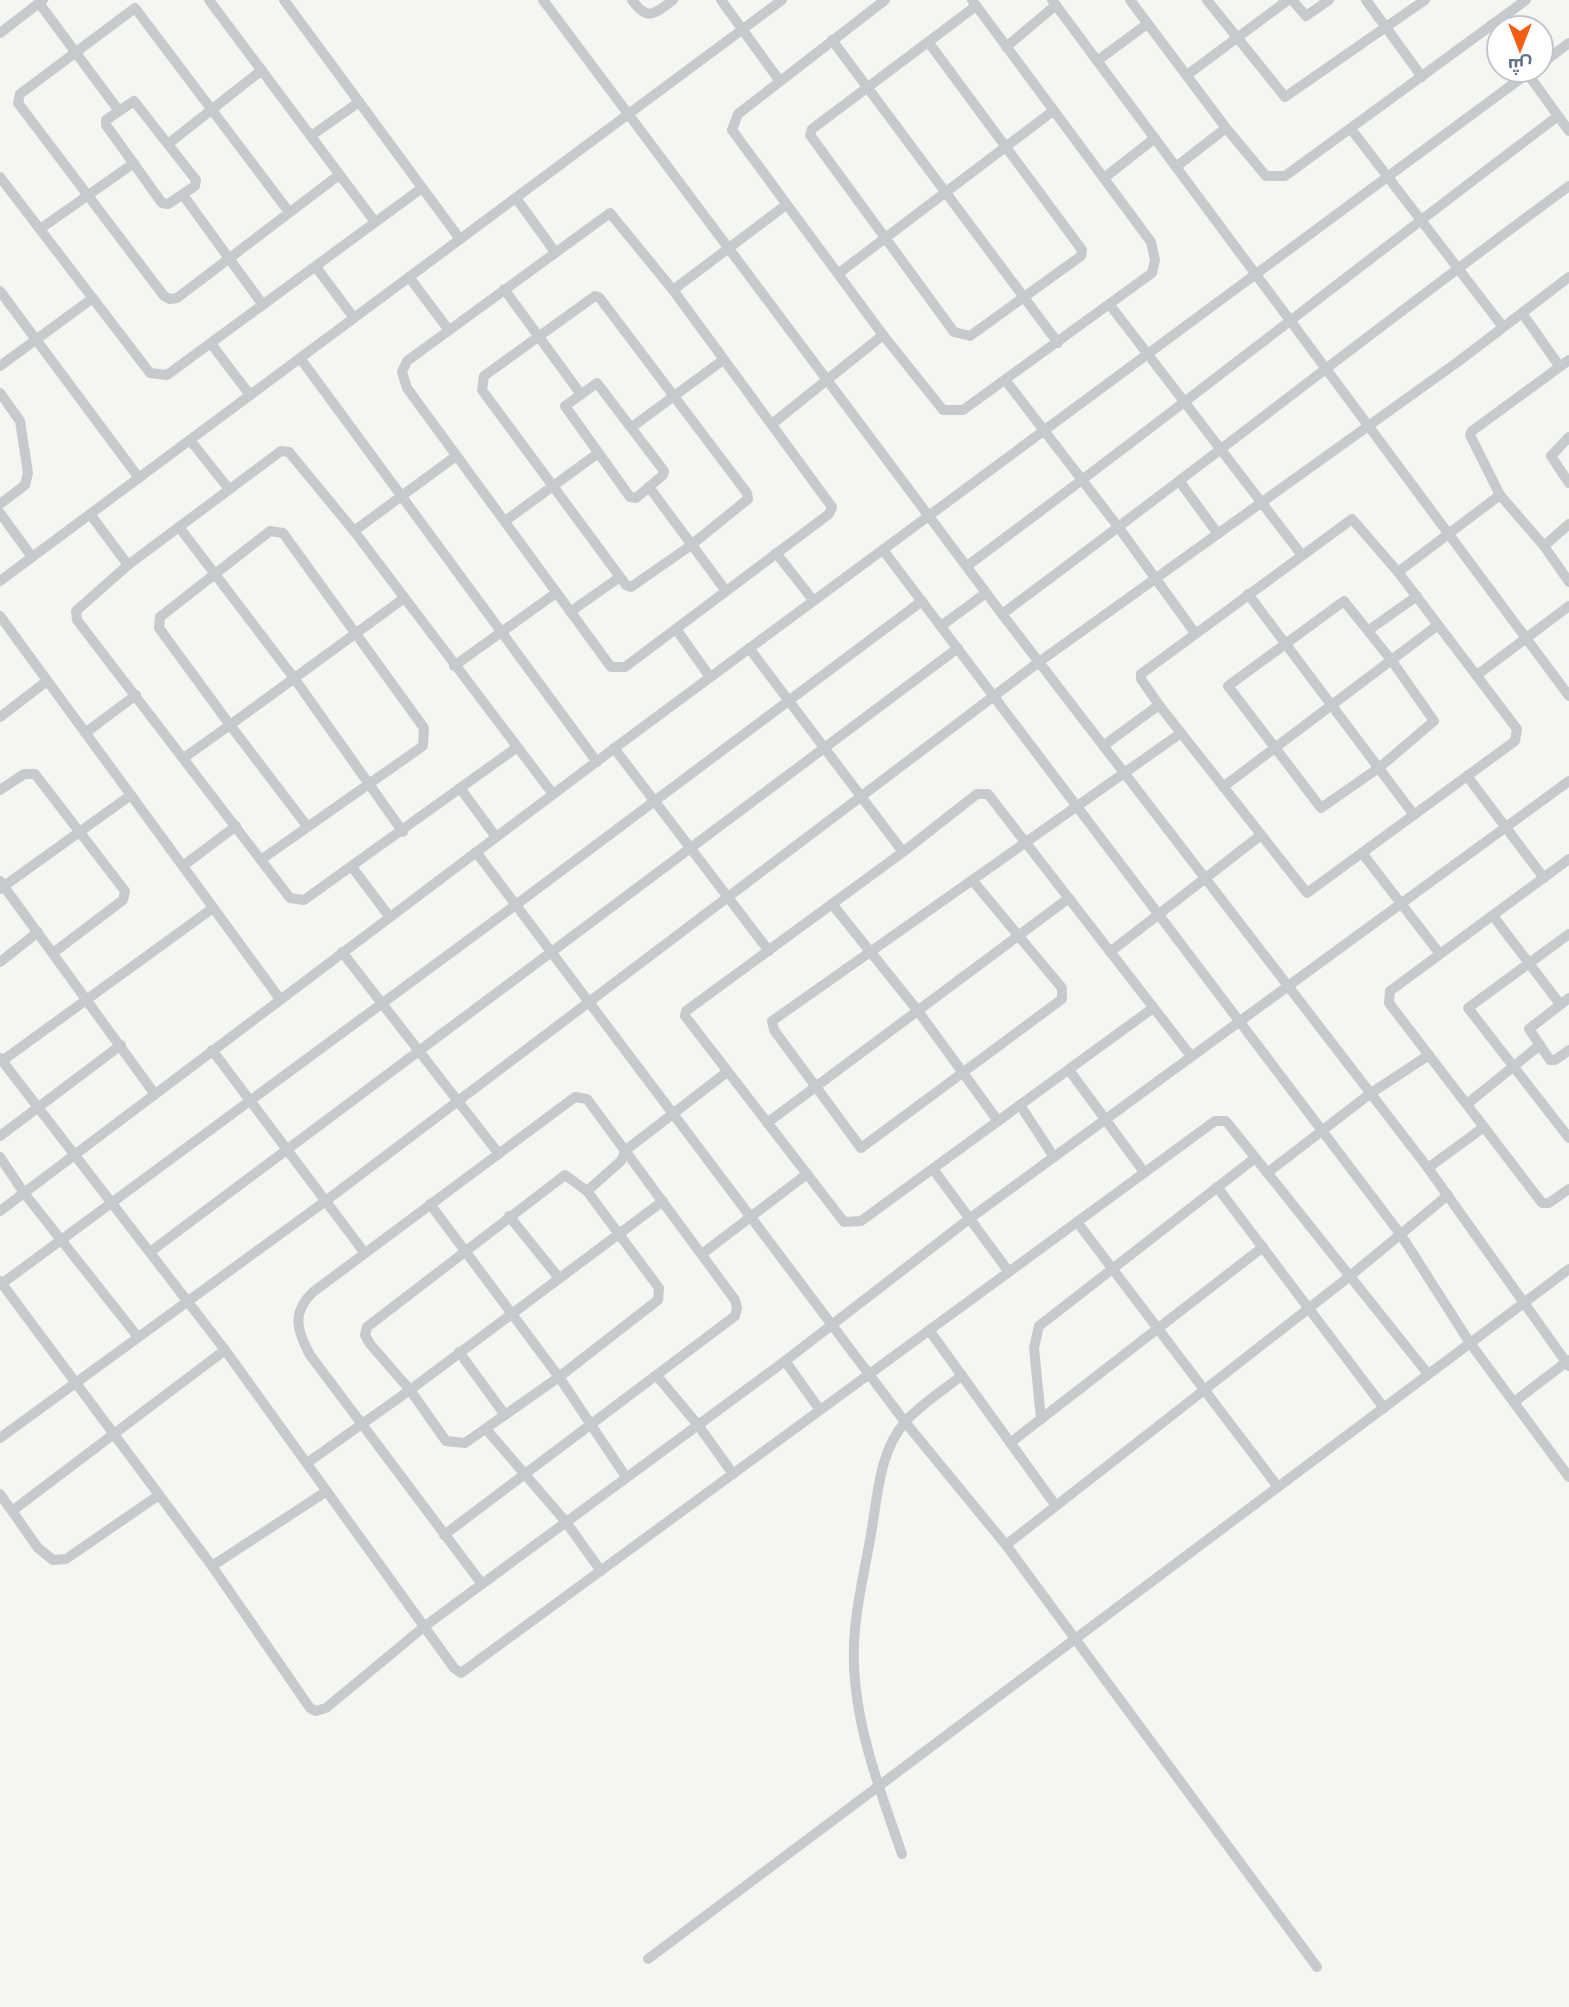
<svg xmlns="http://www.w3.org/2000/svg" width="1569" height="2007" font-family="Roboto,Cairo,sans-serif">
<rect width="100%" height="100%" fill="#f5f5f1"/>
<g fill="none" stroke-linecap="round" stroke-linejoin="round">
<g stroke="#c7cacd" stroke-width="10">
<path d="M209 0 375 222"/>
<path d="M284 0 460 239"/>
<path d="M543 0 1002 614 1428 1168 1569 1366"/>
<path d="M632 0C648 22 654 14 673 0"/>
<path d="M721 0 779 80"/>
<path d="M885 0 738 114 732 130 883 335 943 410H963L1152 273 1155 260 1151 242 972 0"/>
<path d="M1052 0 1569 696"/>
<path d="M1130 0 1226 128 1266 176H1285L1526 0"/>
<path d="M1207 0 1285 97 1425 0"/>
<path d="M1292 0 1306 16 1329 0"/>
<path d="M1366 0 1422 77"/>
<path d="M39 3 119 111"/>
<path d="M1491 25 1499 35"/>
<path d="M0 33 43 0"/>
<path d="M832 40 1058 343"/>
<path d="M929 43 1082 250 1081 256 970 336 954 332 810 135 812 129 976 6"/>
<path d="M1006 47 1056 5"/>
<path d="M1097 61 1147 24"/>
<path d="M1541 64 1569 43"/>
<path d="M1525 70 1569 131"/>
<path d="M1187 75 1288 0"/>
<path d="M134 101 196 180 195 186 168 204 162 203 106 125V120Z"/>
<path d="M1351 129 1503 327"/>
<path d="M311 136 359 102"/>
<path d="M168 144 262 70"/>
<path d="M1177 166 1226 128"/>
<path d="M0 177 150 373 167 375 422 188"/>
<path d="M1104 178 1155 138"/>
<path d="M183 195 263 305"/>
<path d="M516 198 555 252"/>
<path d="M289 212 135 8 20 94 18 103 164 296 170 299 177 298 339 175"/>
<path d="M610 213 673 290 832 507 829 514 625 667H611L407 388 402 372 407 361Z"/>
<path d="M40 229 134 163"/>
<path d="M316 267 354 318"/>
<path d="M839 273 1053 111"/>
<path d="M409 277 448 329"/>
<path d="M504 289 580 393"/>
<path d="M673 290 786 205"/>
<path d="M0 291 139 478"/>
<path d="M595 296 599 297 747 493 748 499 690 546 631 587 626 585 482 390 484 376Z"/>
<path d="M1110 305 1301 554"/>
<path d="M1522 313 1560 367"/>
<path d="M212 345 250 395"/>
<path d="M300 358 597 762"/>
<path d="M1569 360 1472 431 1470 435 1500 495 1544 546 1569 582"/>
<path d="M0 366 93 298"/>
<path d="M1006 381 1119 528 1195 633"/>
<path d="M597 383 664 471 663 475 636 498 630 497 565 406Z"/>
<path d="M0 393 20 421 28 473 25 485 0 504"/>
<path d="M772 424 883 335"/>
<path d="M632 427 723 360"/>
<path d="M1569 437 1551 456 1569 483"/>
<path d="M190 440 229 489"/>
<path d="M1180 482 1218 534"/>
<path d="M649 487 726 591"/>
<path d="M0 513 32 557"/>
<path d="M90 514 128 565"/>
<path d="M1352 519 1398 572 1517 729 1515 741 1307 893 1159 705 1141 679V674Z"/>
<path d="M505 521 597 454"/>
<path d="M179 527 294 678 403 832"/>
<path d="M354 531 456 456"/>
<path d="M1544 546 1569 524"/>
<path d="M883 550 1401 1235 1470 1343 1569 1477"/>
<path d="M776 553 813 600"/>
<path d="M967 566C1166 419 1360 265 1558 116"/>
<path d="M1398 572 1500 495"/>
<path d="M0 581 782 0"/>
<path d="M1248 594 1414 815"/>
<path d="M1344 601 1392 661 1434 721 1380 767 1321 808 1228 686Z"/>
<path d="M570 612 620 577"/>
<path d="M1002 614C1193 473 1378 326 1569 186"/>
<path d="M0 616 280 999"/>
<path d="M941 626 986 593"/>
<path d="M676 629 710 677"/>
<path d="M1369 630 1417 596"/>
<path d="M749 648 903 852"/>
<path d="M454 666 556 593"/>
<path d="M1477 675 1569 606"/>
<path d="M0 717 47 681"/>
<path d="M85 733 136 695"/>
<path d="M1103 746 1159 705"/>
<path d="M516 748 304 900 290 898 77 620 76 611 128 565 281 451 289 452 354 531 553 794"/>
<path d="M614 748 769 951"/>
<path d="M185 757 230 725 307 826"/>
<path d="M1467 776 1544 878"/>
<path d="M1223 787 1438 625"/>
<path d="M460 788 496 837"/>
<path d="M0 790 24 774H35L125 891 123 900 53 953"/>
<path d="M476 852 905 1422 1006 1545 1317 1967"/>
<path d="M1362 853 1440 954"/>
<path d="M262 859 423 746 424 728 283 533 270 531 160 617 159 628 230 725 403 599"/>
<path d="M1569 859 1390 991 1389 1003 1542 1203H1549L1569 1189"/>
<path d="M183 866 236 826"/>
<path d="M352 867 389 916"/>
<path d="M0 881 154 1093"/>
<path d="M973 881 1062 988V999L861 1148 774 1030 772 1021 1181 733"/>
<path d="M0 889 131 795"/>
<path d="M832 904 918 1011 998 1121"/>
<path d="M1493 916 1560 1004"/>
<path d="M1569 934 1468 1008 1569 1138"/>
<path d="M342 952 499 1154"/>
<path d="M1110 952 1261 835"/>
<path d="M0 962 38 932"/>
<path d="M1569 998 1529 1029 1550 1060H1555L1569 1050"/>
<path d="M1153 1008 861 1221 844 1222 685 1016 686 1011 903 852 977 794H988L1191 1056"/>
<path d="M212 1050 364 1252"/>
<path d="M0 1058 225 1350 454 1668 461 1673 1215 1121H1226L1428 1374"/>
<path d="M2 1061 213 908"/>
<path d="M1069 1070 1144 1172"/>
<path d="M1467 1104 1540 1045"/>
<path d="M1020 1105 1054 1157"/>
<path d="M767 1123 1069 898"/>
<path d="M0 1136 121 1045"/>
<path d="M0 1157 24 1193 138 1337"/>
<path d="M1428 1168 1484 1127"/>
<path d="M933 1169 1009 1272"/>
<path d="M1267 1173 1371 1093 1429 1055"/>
<path d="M565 1175 587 1191 659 1288 658 1300 559 1377 465 1443 446 1441 410 1390 370 1344 365 1335 367 1327Z"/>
<path d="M1217 1187 1384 1408"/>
<path d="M587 1191 621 1161 626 1150 727 1072"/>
<path d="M430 1204 559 1377 626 1477"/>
<path d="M0 1211 620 744 1532 70"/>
<path d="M509 1216 559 1278"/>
<path d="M1077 1222 1278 1487"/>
<path d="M150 1252 958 648"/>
<path d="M702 1254 807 1174"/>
<path d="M0 1281 212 1566 310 1708 316 1711 326 1708 425 1626 785 1361 969 1219 1569 781"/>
<path d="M0 1285 517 904 922 601"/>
<path d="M929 1330 1056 1506"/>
<path d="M459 1352 505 1415"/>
<path d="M785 1361 820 1410"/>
<path d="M657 1376 698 1425 733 1474"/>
<path d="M1514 1402 1569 1360"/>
<path d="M1041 1419 1034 1348 1039 1326 1255 1158"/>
<path d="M486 1429 566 1522 601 1571"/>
<path d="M0 1438 327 1200 1039 662 1459 361 1569 277"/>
<path d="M1010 1443 1263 1247"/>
<path d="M307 1463 410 1390 663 1201"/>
<path d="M0 1494 38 1548 53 1560 66 1559 159 1495"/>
<path d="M12 1511 225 1350"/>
<path d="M444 1535 735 1316 737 1308 735 1300 587 1099 575 1097 313 1292C291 1313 297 1331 310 1355L482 1584"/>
<path d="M1006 1545 1350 1276 1448 1195"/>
<path d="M212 1566 327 1491"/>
<path d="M902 1854C881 1793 856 1729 854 1664 852 1618 865 1572 872 1528 878 1492 880 1451 905 1422 920 1405 944 1390 962 1375"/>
<path d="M648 1959 1569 1269"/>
</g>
</g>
<g transform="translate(1520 49) rotate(180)"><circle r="33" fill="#ffffff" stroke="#c0c6ce" stroke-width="2"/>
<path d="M0-5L12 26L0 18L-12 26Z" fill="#f45e12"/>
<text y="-10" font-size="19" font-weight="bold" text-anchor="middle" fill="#617185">ش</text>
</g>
</svg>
